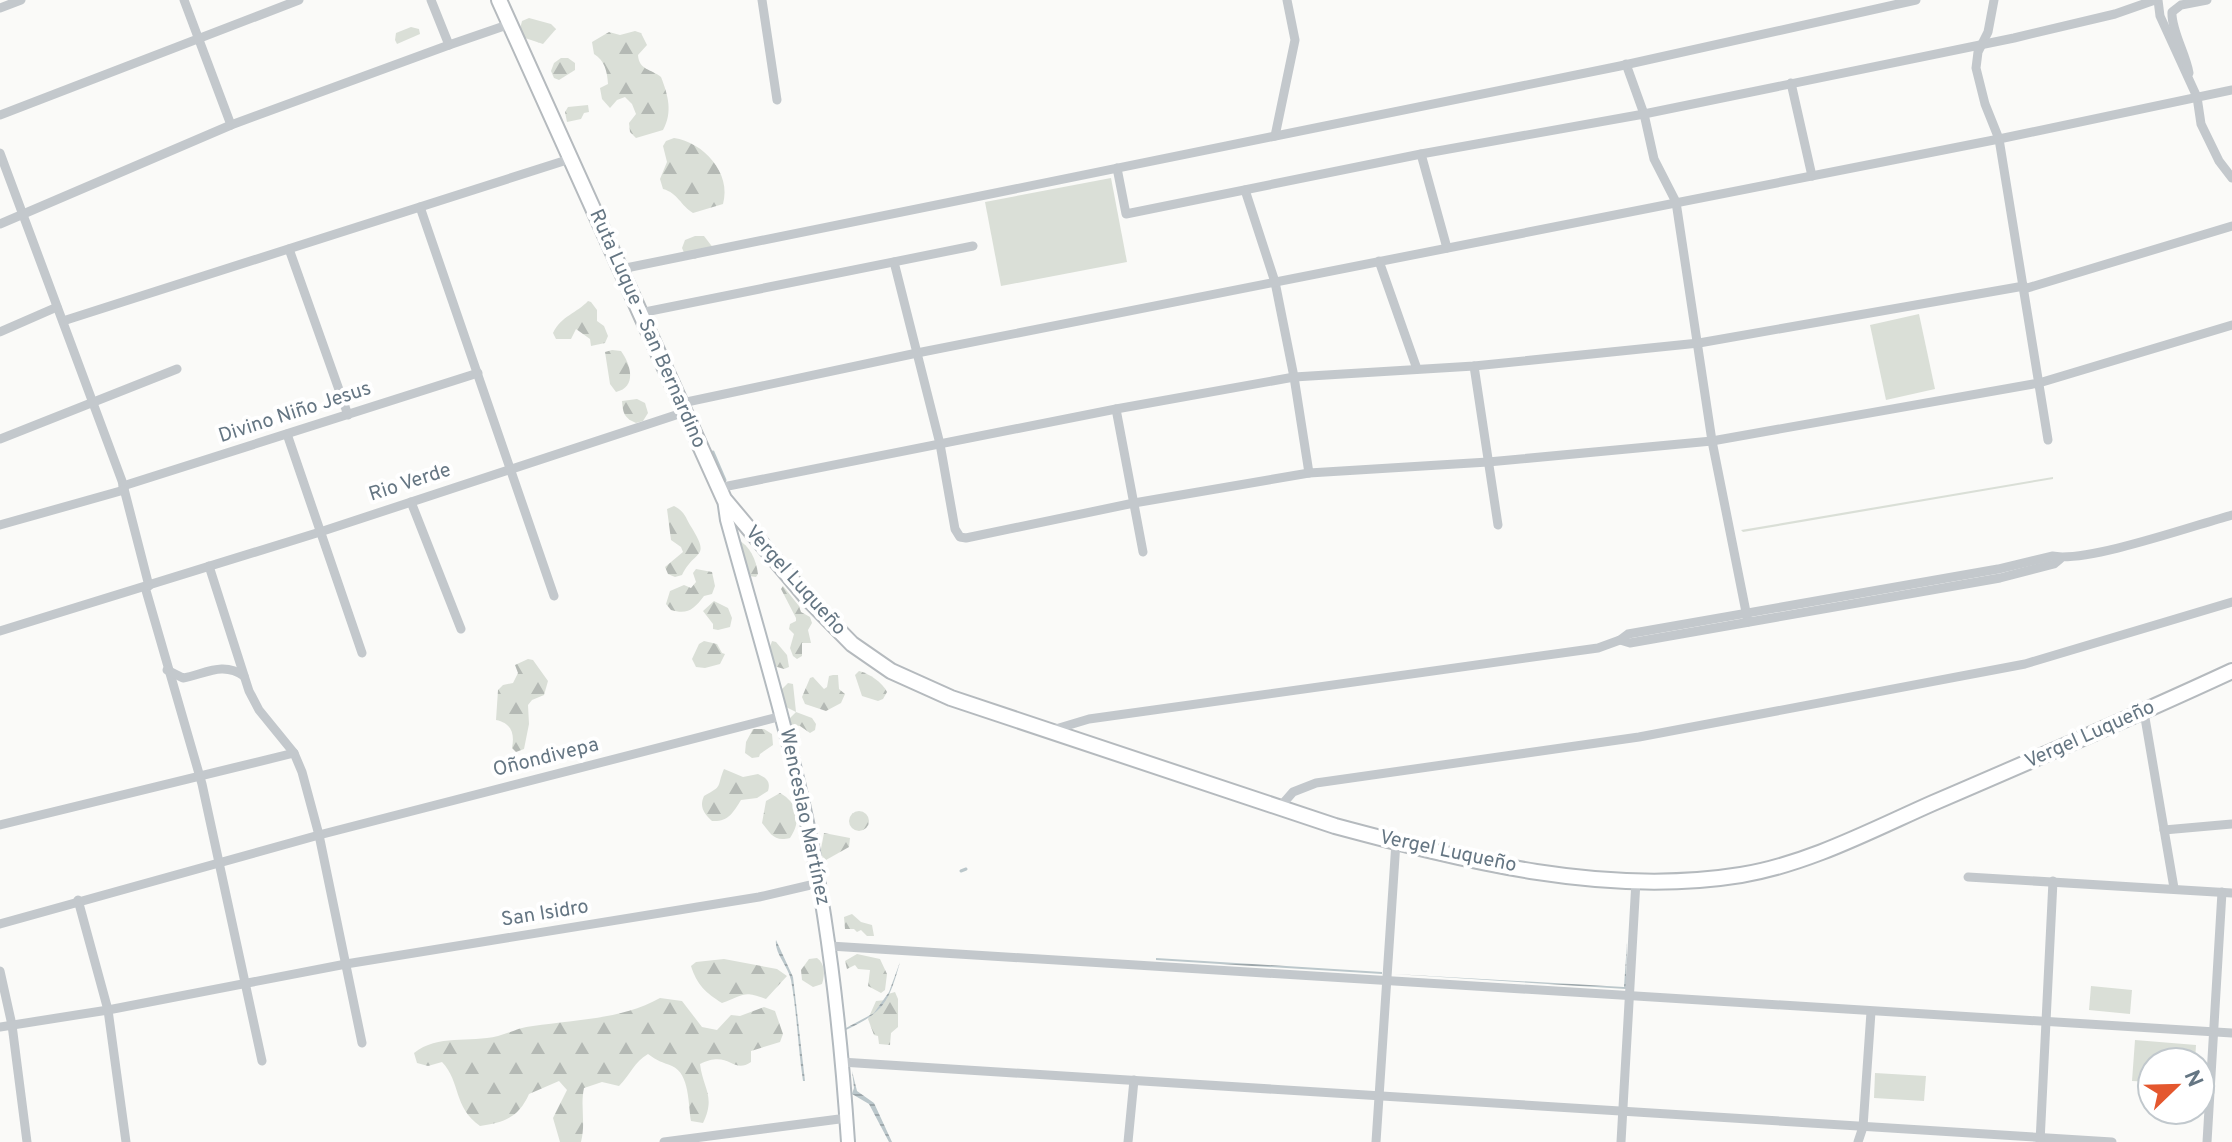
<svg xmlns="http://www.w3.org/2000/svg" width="2232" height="1142" font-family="Overpass,sans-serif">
<defs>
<pattern id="forest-firs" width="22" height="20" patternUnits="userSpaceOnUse" patternTransform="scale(2)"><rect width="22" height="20" fill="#dadfd7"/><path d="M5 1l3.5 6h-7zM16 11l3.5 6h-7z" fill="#b4b9b4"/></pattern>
<pattern id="water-rules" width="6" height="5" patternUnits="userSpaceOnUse" patternTransform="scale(2)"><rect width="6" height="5" fill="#bbc7cb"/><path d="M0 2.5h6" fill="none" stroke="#9ca6aa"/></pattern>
</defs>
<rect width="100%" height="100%" fill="#fafaf8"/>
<g fill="#dadfd7">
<path d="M1111 178 1127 262 1001 286 985 202Z"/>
<path d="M1919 314 1935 389 1886 400 1870 325Z"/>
<path d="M2053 477V479L1743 532 1741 530Z"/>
<path d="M2091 986 2132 990 2130 1014 2089 1010Z"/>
<path d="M2135 1040 2196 1045 2195 1062H2152V1082L2132 1081Z"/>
<path d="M1875 1073 1926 1076 1924 1101 1874 1098Z"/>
</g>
<g fill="url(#forest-firs)">
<path d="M529 18 551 24 556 29 543 44 522 37 520 29 522 21Z"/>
<path d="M411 27 419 29 420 34 397 44 395 40 396 33Z"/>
<path d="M635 31 641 33 647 45 638 55C639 70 651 69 661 77 668 95 673 112 663 130L636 138 630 132 629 123 636 114 632 104 625 97 617 100 610 108 602 99 600 88 608 84C607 71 605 61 594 54L592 42 609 32 620 35Z"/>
<path d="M561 58H568L575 63V70L559 80 554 78 551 71 554 63Z"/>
<path d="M588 105 589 112 584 113 581 119 567 122 565 112 568 107Z"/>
<path d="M674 138C703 142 732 173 723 204L693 213C681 206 678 193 663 189L660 179 667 162 663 146 666 141Z"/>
<path d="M695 236H704L714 249 695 259 685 255 682 248 685 240Z"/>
<path d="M588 301 591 302 597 310V321L604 326 608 336 605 343 591 346 590 339 576 329 571 339H556L553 333C561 316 577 313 588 301Z"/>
<path d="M612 350 621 351C631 365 637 387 616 392L610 384 605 352Z"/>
<path d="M637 399 645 403 648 413 643 421 636 423C624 418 623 413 622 401Z"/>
<path d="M674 506C684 511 685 516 690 525 712 560 695 548 682 575L675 577 668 574 665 567 683 552 681 547 671 540 667 509Z"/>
<path d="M737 539C750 546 756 559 758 574L756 577 749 576Z"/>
<path d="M696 569 712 572 715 586 712 594 704 596C694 609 688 615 671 610L666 604 670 591 684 585 691 588 696 582 693 573Z"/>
<path d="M783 586 799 606 801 612 810 617 812 623 808 630 811 643H802V656L797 659 793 656 790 648 794 634 789 629 790 624 796 621V618L781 589Z"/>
<path d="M714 601 728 608 732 618 730 627 718 630 713 629V624L703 611Z"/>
<path d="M704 641 717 644 722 653 725 654 720 664 705 668 696 667 692 659 699 644Z"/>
<path d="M772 641 776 642 787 655 789 667 784 669 774 666 769 650Z"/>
<path d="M528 659 533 660 548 681 544 695 532 700 528 705 529 724 524 749 516 752 512 748C515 733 511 723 496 720L498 690 503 685 513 683 518 673 515 665Z"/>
<path d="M859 671C870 674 882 682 887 692L883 699 878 701 862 696 855 675Z"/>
<path d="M833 675H838L839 689 845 694 841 703 826 711 805 704 802 697 810 678 813 677 824 689 827 687 829 676Z"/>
<path d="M788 683 793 684 796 712 812 718 816 724 815 730 810 733 800 726 792 725 789 719 796 712 784 706 781 690Z"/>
<path d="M753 729H764L772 734 773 745 760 754 759 757 752 758 745 753 746 742Z"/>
<path d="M724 769 743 777 758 774C766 778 771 781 768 791L757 798 741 800C733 813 728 822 712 821 704 813 699 807 704 796 724 785 716 788 724 769Z"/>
<path d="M780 793C798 803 802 821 790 838 774 842 771 834 762 823L766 801Z"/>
<circle cx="859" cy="821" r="10"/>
<path d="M824 833 850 838 849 847 826 860 820 854Z"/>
<path d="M852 914 861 922 872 925 874 936H867L861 930 857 932 854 929H845L844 917Z"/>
<path d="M857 954 880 959 887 974 885 990 881 993 868 986 870 970 858 969 855 965 847 969 845 961Z"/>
<path d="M817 958C825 963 825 975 822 984L813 987 802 980 801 970 809 959Z"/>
<path d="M724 959 777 969 787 976 766 999C742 990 745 995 722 1003 706 993 697 985 691 966L696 962Z"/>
<path d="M895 992 898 999V1027L891 1033 890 1045 879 1044 878 1036 874 1035 868 1019 876 1001 886 1000 888 994Z"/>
<path d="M660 998 682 1001 702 1027 717 1030 731 1015 740 1016 764 1007 775 1011 783 1034 780 1042 751 1051V1062C732 1075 730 1049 700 1064 703 1089 716 1096 703 1123L691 1121C688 1104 690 1074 672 1066 662 1062 657 1061 648 1054 634 1062 631 1074 619 1086L602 1082 584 1088C580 1106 586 1123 581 1142H560L553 1118 567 1090 559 1081 529 1094C519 1117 504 1123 480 1126 453 1107 461 1082 442 1062L428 1066 417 1063 414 1053C438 1034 469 1043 498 1036 510 1033 520 1027 533 1026 574 1020 623 1019 660 998Z"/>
</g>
<g fill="url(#water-rules)">
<path d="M776 940 793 977 805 1081H803C798 1048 797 1013 791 980 788 966 774 953 776 940Z"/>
<path d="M1627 942 1626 989 1394 974 1624 987Z"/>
<path d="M837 953 846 1028 874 1013 889 992 900 962C889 1002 884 1012 846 1030L849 1055Z"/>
<path d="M1156 958 1382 972V974L1156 960Z"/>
<path d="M852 1071 857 1091 874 1103 892 1142H889L869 1104 852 1094 854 1088Z"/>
</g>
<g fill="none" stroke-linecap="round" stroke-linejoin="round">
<g stroke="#bbc7cb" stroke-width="3">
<path d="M713 452 725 480"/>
<path d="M961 871 966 869"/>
</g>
<g stroke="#b3babf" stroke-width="16">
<path id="secondary" d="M724 499 727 520C755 622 786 723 808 827 830 931 841 1036 848 1142"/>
</g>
<g stroke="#b5babe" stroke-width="18">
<path id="primary" d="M499 0 724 499 807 598 852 644 891 671 951 698 1335 826C1466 861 1605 897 1741 875 1808 864 1872 830 1933 803 2033 760 2133 717 2232 671"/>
</g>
<g stroke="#c3c8cc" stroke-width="9">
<path d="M184 0 231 125"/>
<path d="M431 0 449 45 510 24"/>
<path d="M762 0 777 100"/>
<path d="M1994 0 1988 32 1978 52 1976 68 1985 104 1999 139 2048 440"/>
<path d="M2158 0 2160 16 2197 97 2201 124 2219 161 2232 178"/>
<path d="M0 8 21 0"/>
<path d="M1626 64 1644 114 1654 159 1676 202 1712 441 1748 622"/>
<path d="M2189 73C2186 54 2171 30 2172 12L2181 5 2207 0"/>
<path d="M1791 83 1812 176"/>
<path d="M0 115 299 0"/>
<path d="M1275 136 1295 40 1287 0"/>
<path d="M0 153 122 481 149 586"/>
<path d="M1421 154 1447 248"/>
<path d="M1117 168 1126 214 1421 154 1644 114 2014 38 2115 14 2155 0"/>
<path d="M1245 190 1275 282 1294 377 1309 473"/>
<path d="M420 207 554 596"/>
<path d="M0 224 231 125 449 45"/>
<path d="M289 249 348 415"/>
<path d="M1379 261 1417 369"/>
<path d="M894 262 940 444 955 529 960 537 966 538 1134 503 1309 473 1488 462 1712 441 2039 383 2232 325"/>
<path d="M621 269 1620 66 1916 0"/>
<path d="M2024 289 2232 226"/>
<path d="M640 313 973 246"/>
<path d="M63 321 570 159"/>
<path d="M0 332 57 307"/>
<path d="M1474 366 1498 525"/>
<path d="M682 403 917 353 1999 139 2232 90"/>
<path d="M1116 409 1143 552"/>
<path d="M287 434 362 653"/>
<path d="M0 439 177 369"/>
<path d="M123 486 478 373"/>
<path d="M718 488 1116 409 1294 377 1474 366 1699 343 2024 286"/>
<path d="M411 502 461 629"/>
<path d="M0 525 124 490"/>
<path d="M209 566 249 691 259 710 294 753 302 772 319 835 362 1043"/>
<path d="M145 587 202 784 262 1061"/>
<path d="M0 631 320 532 685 412"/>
<path d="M1620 640 1630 643 2000 578 2054 564 2060 559"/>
<path d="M167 670 183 678C205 674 223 661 244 676"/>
<path d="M2144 712 2174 888"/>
<path d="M1049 731 1089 719 1598 648 1620 640 1628 634 1998 569 2052 556C2087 563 2192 526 2232 515"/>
<path d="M1279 808 1293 792 1316 783 1639 737 2025 664 2232 602"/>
<path d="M0 825 294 753"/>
<path d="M2164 830 2232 824"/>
<path d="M1968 877 2232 893"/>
<path d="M78 900 108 1010 126 1142"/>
<path d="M0 924 319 835 782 716"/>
<path d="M830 946 2232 1033"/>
<path d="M0 971 12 1025 27 1142"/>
<path d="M0 1027 108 1010 346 964 759 897 819 883"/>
<path d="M841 1062 2112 1142"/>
<path d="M664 1142 847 1118"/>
<path d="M1128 1142 1134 1080"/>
<path d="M1376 1142 1396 842"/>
<path d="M1621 1142 1636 881"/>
<path d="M1858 1142 1863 1127 1871 1012"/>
<path d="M2040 1142 2053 881"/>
<path d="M2207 1142 2222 892"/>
</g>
<use href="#secondary" stroke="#fff" stroke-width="12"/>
<use href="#primary" stroke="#fff" stroke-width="14"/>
</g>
<g text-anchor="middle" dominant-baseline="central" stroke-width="8" stroke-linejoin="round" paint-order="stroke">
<g font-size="20" fill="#657683" stroke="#fff">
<text transform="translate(647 329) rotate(66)">Ruta Luque - San Bernardino</text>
<text transform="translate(295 413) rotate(-18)">Divino Niño Jesus</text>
<text transform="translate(410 483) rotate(-18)">Rio Verde</text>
<text transform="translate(795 581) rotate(48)">Vergel Luqueño</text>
<text transform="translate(2090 735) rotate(-24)">Vergel Luqueño</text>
<text transform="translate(546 758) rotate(-14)">Oñondivepa</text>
<text transform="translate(804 817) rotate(78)">Wenceslao Martínez</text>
<text transform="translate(1448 852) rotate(12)">Vergel Luqueño</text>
<text transform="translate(545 914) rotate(-9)">San Isidro</text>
</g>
</g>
<g transform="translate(2176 1086) rotate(67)"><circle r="38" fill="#ffffff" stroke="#c1c8cd" stroke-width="2"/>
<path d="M0-6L14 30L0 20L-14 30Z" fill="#e4572e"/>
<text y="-12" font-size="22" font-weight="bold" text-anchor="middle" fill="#657683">N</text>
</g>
</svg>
